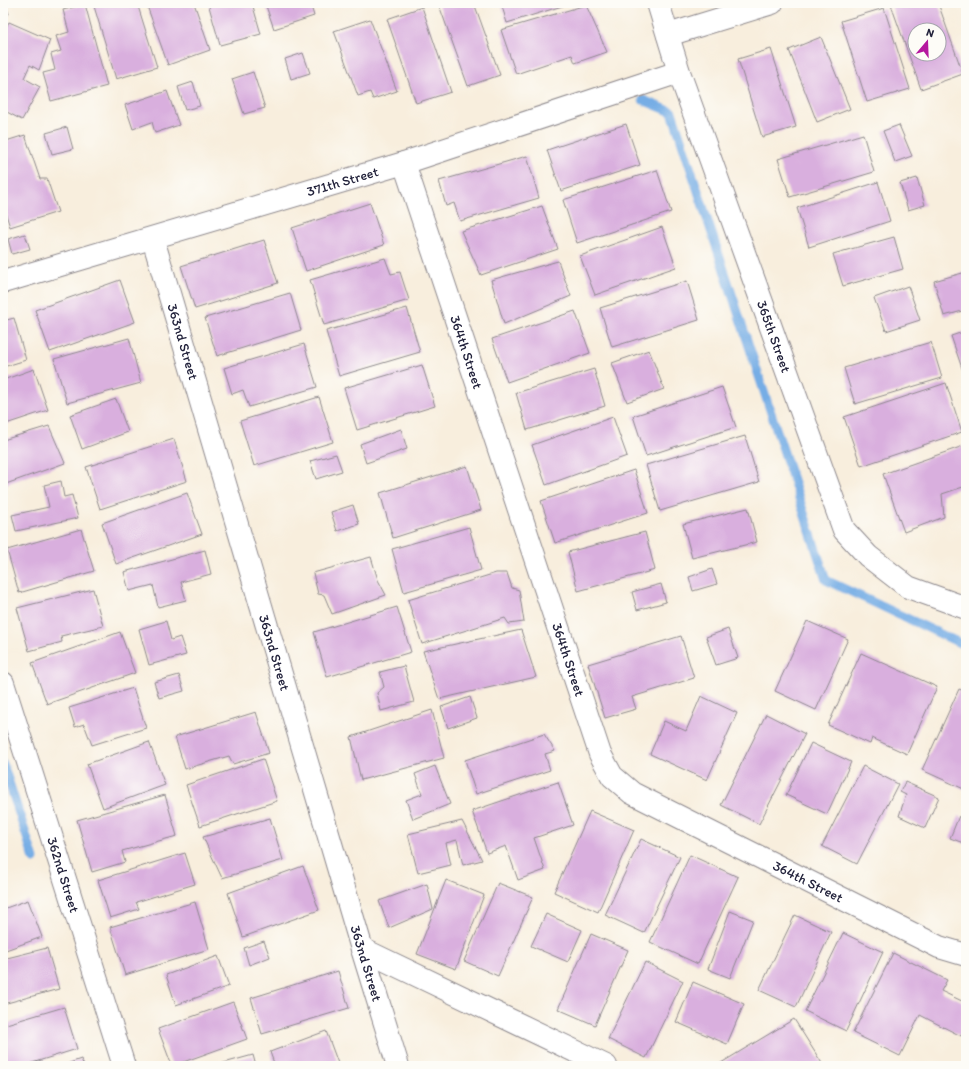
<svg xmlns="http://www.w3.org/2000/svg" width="969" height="1069" font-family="Itim,sans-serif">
<rect width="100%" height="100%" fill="#fdfcf7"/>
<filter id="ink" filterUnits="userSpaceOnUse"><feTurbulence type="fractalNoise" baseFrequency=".025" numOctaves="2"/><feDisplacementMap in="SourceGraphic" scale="8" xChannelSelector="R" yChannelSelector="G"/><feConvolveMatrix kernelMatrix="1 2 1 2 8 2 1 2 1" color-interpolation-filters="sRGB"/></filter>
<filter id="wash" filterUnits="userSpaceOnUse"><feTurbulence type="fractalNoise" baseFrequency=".012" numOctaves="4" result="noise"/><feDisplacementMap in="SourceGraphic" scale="16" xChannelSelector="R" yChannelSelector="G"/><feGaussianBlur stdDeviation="0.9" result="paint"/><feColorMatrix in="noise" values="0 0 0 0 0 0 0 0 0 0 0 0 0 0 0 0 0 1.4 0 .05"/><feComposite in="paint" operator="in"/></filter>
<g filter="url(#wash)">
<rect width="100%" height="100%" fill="#f8eedd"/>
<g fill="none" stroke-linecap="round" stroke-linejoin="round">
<g stroke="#76ade5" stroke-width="9">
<path d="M643 100 672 112 826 580 966 646"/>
<path d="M3 764 34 859"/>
</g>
</g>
<g id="blocks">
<g fill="#d9afde" fill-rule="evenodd">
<path d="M3 3H5L9 14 3 16Z"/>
<path d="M93 3H137L157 67 116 79Z"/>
<path d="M146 3H194L210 50 168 65Z"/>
<path d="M208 3H252L261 34 220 45Z"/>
<path d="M265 3H310L314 16 274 29Z"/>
<path d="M446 3H474L500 75 468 86 439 5Z"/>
<path d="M501 3H572L507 23Z"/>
<path d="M896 3H938L963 74 921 89 891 5ZM915 30H939V54H915Z"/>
<path d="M85 4 107 86 51 101 43 73 55 70 51 54 61 51 56 36 69 32 63 10Z"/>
<path d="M586 5 607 52 575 63 572 55 516 74 501 30Z"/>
<path d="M422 7 451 92 416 103 387 19Z"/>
<path d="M884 8 910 89 867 102 841 21Z"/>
<path d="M370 19 397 91 373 99 370 92 358 96 334 31Z"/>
<path d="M9 22 50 40 39 70 30 65 24 78 40 87 22 120 5 111 3 115V32Z"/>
<path d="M821 37 850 109 817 122 789 50Z"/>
<path d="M771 49 796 127 762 137 738 59Z"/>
<path d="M303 53 310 73 291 79 285 59Z"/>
<path d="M253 72 265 108 244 114 232 79Z"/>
<path d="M193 82 200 106 185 110 178 87Z"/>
<path d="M167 91 179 125 155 133 152 122 133 129 125 105Z"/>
<path d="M626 124 640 165 561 191 547 150Z"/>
<path d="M899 125 912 156 895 162 883 131Z"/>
<path d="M67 127 73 149 52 154 46 133Z"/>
<path d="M863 134 874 172 790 197 778 159Z"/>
<path d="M25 135 40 179H47L58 212 10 227 3 205V142Z"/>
<path d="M527 156 539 198 460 221 454 203 446 206 439 181Z"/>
<path d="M657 170 671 212 577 243 563 200Z"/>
<path d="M917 178 925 205 908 210 900 183Z"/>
<path d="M878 182 890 221 809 247 797 208Z"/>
<path d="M370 203 384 245 306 271 292 228Z"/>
<path d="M542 206 558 249 481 275 461 231Z"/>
<path d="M662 227 676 267 595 295 580 256Z"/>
<path d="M25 234 30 249 12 254 8 239Z"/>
<path d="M894 237 903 269 843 286 833 254Z"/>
<path d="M264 240 278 283 195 309 181 266Z"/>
<path d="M385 258 391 274 400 272 409 300 324 325 310 280Z"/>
<path d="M558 261 571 296 504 324 491 280Z"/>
<path d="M966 272V310L944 316 934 281Z"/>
<path d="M120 280 135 322 50 352 35 310Z"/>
<path d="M687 281 699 320 612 347 600 308Z"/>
<path d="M908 286 920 320 886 331 874 298Z"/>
<path d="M290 293 301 330 217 356 205 318Z"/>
<path d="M407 308 420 352 339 376 326 331Z"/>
<path d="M575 311 590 353 507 382 492 339Z"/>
<path d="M14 318 26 360 3 367V321Z"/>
<path d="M966 331V380L951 336Z"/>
<path d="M129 338 141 383 67 403 54 359Z"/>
<path d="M931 342 942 378 855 404 844 368Z"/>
<path d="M304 344 317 387 249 407 243 390 232 394 224 368Z"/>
<path d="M649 350 664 389 627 402 612 363Z"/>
<path d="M422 365 435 406 357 430 344 388Z"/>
<path d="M34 369 48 410 3 425V380Z"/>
<path d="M594 369 605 406 527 430 516 393Z"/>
<path d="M946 383 962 432 861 466 844 417Z"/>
<path d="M722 387 736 427 646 456 633 416Z"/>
<path d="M319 397 333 442 254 466 240 421Z"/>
<path d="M116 399 128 432 82 449 70 415Z"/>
<path d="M613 417 627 456 546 485 532 445Z"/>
<path d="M49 426 65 463 3 485V440Z"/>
<path d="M401 429 407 449 366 463 360 444Z"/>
<path d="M745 436 759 482 660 511 646 465Z"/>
<path d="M174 439 187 481 100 509 86 467Z"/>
<path d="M966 445V486L942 494 944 517 904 532 883 474Z"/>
<path d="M336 454 342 471 316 479 310 461Z"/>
<path d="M467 466 481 510 393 538 380 493Z"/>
<path d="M634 470 648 513 555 543 541 501Z"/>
<path d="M61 481 64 497 72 495 78 518 16 531 12 515 49 507 44 485Z"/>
<path d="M187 493 202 534 116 564 102 523Z"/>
<path d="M353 505 359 524 337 531 331 512Z"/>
<path d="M748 508 757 542 692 558 683 524Z"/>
<path d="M469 527 481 570 404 592 392 549Z"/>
<path d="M81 529 94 571 19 593 7 550Z"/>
<path d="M645 532 655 570 578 591 568 552Z"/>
<path d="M205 550 211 574 181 582 186 600 158 607 153 585 129 591 124 572Z"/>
<path d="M371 557 378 580 386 595 332 614 324 595 318 594 313 573Z"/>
<path d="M712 569 717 584 693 591 689 577Z"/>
<path d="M496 573H507L512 588 519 590 524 622 509 624 505 618 422 644 408 600Z"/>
<path d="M661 584 666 602 637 610 632 592Z"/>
<path d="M93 589 103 626 61 636 62 642 29 651 17 608Z"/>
<path d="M397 607 411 652 327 677 314 632Z"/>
<path d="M166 621 171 640 180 637 186 655 149 665 139 629Z"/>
<path d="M807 621 848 639 816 710 775 691Z"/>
<path d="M728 629 738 658 716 665 706 637Z"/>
<path d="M521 630 536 677 439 699 423 651Z"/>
<path d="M120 632 135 673 47 704 32 663Z"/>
<path d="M681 636 694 678 632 697 636 709 605 718 588 664Z"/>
<path d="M861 653 937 687 907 754 872 738 870 744 828 725Z"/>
<path d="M404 666 414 702 381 711 377 693 384 687 380 672Z"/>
<path d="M179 675 184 691 159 698 154 682Z"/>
<path d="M133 688 146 728 92 745 84 724 75 727 69 708Z"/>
<path d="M959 689 966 692V790L922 770Z"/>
<path d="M701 696 737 713 707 780 650 754 664 721 686 731Z"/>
<path d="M470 697 477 718 448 728 441 707Z"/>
<path d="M432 710 444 758 361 780 351 737Z"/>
<path d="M256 712 269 753 233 764 229 756 185 769 175 737Z"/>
<path d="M766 714 805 734 759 824 721 805Z"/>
<path d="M544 734 555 751 545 754 550 770 476 794 465 760Z"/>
<path d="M149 742 165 785 103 808 87 764Z"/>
<path d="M811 743 851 762 827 814 786 795Z"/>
<path d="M263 759 277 801 200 826 186 785Z"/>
<path d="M435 766 450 804 413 819 406 800 422 794 415 774Z"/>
<path d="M863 766 898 784 857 864 822 846Z"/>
<path d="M558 782 573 825 534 838 545 870 518 880 506 846 487 853 472 811Z"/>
<path d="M905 782 939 797 925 828 899 816 906 795 900 792Z"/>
<path d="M165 795 177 836 122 851 125 862 92 872 77 820Z"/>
<path d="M590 811 634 830 598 912 554 892Z"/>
<path d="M959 816 966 819V844L950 838Z"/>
<path d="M270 818 283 860 222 878 203 837Z"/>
<path d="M462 821 482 860 463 865 457 840 446 843 451 865 418 873 408 834Z"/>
<path d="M641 839 680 857 644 933 605 915Z"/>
<path d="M185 853 195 884 136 902 139 909 110 918 98 880Z"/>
<path d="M690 855 738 877 698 964 650 942Z"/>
<path d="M303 866 319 910 243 937 228 893Z"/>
<path d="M446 880 484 895 456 969 417 954Z"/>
<path d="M498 883 533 897 498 976 464 961Z"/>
<path d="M427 884 433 909 389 928 379 901Z"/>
<path d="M28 900 42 937 3 951V909Z"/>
<path d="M195 902 209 949 125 975 110 927Z"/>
<path d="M730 911 753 920 730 978 708 969Z"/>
<path d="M546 914 582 930 568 962 531 946Z"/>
<path d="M795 915 831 932 796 1007 759 990Z"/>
<path d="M843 933 883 952 846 1031 805 1011Z"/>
<path d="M591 934 628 950 595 1025 558 1009Z"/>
<path d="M264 941 270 957 249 965 244 948Z"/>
<path d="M47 948 59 989 3 1004V959Z"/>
<path d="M893 953 947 980 941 991 966 1003V1027L961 1036 920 1015 900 1056 853 1033Z"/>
<path d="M218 956 229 986 176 1005 166 975Z"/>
<path d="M645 962 683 981 646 1058 608 1039Z"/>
<path d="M338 971 349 1008 262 1034 251 998Z"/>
<path d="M693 982 744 1004 727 1044 676 1022Z"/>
<path d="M233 1002 247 1039 172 1066 158 1029Z"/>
<path d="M64 1007 77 1049 22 1066H3V1025Z"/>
<path d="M794 1019 823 1065 821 1066H716Z"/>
<path d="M326 1031 339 1066H275L270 1052Z"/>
<path d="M253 1055 256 1066H213Z"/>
<path d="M81 1059 84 1066H61Z"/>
</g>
</g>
</g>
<g filter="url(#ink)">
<use href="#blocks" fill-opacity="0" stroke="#8d888c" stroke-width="1"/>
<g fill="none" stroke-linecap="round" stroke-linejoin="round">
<g stroke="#8d888c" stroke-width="24">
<g id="street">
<path id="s1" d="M658 3 679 72 844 530 868 556 908 587 966 608"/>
<path d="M668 35 772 3"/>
<path id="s2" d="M404 163 600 754 612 776 632 793 939 947 966 955"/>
<path id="s3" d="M153 239 362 949 398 1066"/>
<path id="s4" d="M3 282 404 163 679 72"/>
<path id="s5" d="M3 683 124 1066"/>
<path d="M362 949 606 1066"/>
</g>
</g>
<use href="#street" stroke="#fff" stroke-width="22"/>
</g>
</g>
<g text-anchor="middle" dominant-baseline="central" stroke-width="3" stroke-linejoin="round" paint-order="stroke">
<g font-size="14" fill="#22223b" stroke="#fdfcf7">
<text stroke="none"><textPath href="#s4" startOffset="354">371th Street</textPath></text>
<text stroke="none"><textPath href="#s1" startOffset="353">365th Street</textPath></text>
<text stroke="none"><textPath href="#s3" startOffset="107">363nd Street</textPath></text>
<text stroke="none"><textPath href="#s2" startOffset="199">364th Street</textPath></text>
<text stroke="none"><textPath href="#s3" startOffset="431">363nd Street</textPath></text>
<text stroke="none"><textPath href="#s2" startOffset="523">364th Street</textPath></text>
<text stroke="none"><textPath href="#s5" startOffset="201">362nd Street</textPath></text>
<text stroke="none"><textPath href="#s2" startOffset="871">364th Street</textPath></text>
<text stroke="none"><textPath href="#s3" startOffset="755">363nd Street</textPath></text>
</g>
</g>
<rect width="969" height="1069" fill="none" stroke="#fdfcf7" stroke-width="16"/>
<g transform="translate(927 42) rotate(19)"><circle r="19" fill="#fdfcf7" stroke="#a5a5ac"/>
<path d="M0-3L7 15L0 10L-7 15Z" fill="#b5179e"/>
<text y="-6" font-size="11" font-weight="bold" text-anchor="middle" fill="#22223b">N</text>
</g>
</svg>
